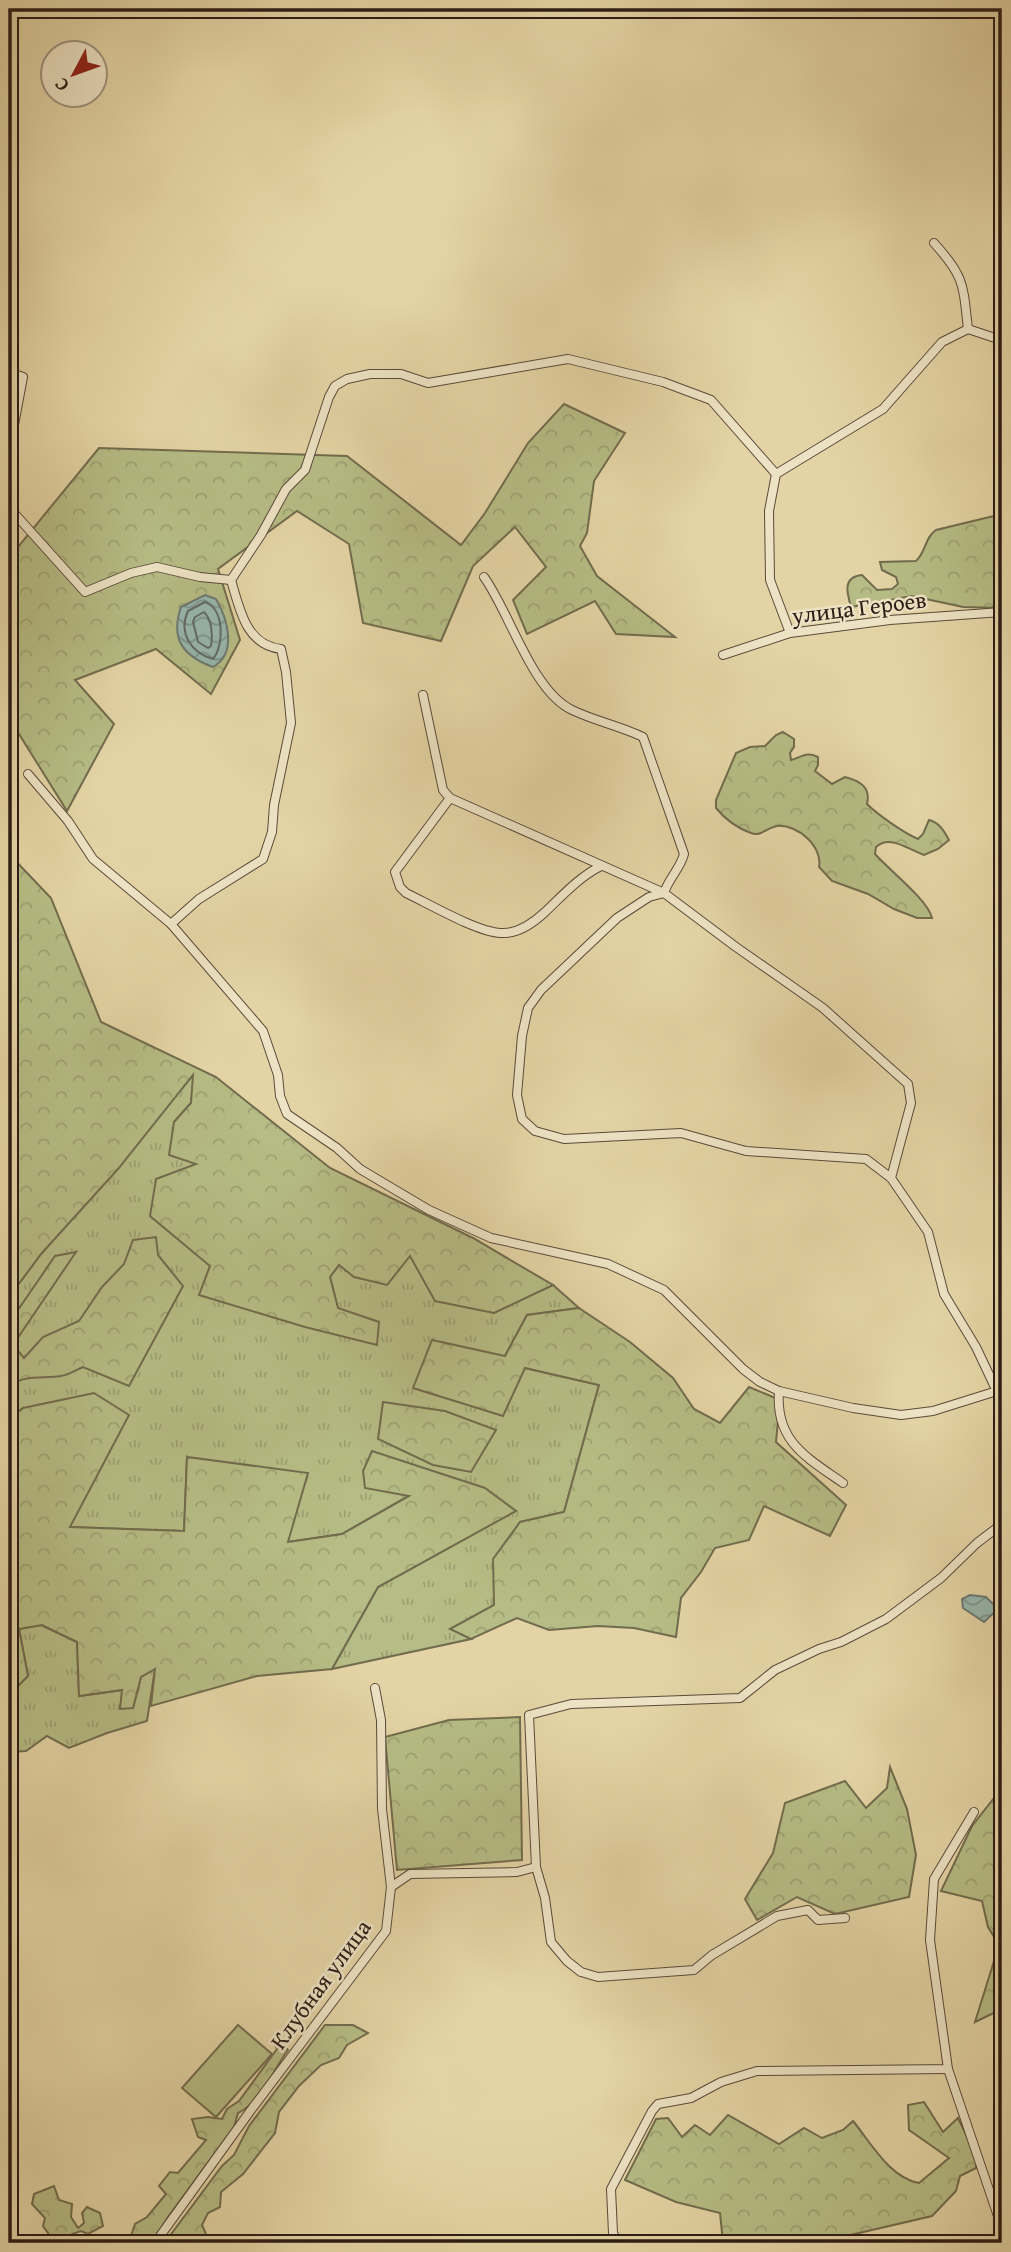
<svg xmlns="http://www.w3.org/2000/svg" width="1011" height="2252" font-family="'Gentium Book Plus',serif">
<defs>
<pattern id="grass-tufts" width="24" height="20" patternUnits="userSpaceOnUse" patternTransform="scale(1.75)"><rect width="24" height="20" fill="#b6bc85"/><path d="M3 7l-1-3M5 7V3M7 7l1-3M15 17l-1-3M17 17v-4M19 17l1-3" fill="none" stroke="#9da172"/></pattern>
<pattern id="forest-crowns" width="20" height="18" patternUnits="userSpaceOnUse" patternTransform="scale(1.75)"><rect width="20" height="18" fill="#b6bc85"/><path d="M2 6a3 3 0 1 1 6 0M12 15a3 3 0 1 1 6 0" fill="none" stroke="#9da172"/></pattern>
<pattern id="water-waves" width="16" height="10" patternUnits="userSpaceOnUse" patternTransform="scale(1.75)"><rect width="16" height="10" fill="#97b7ad"/><path d="M0 5q4-4 8 0t8 0" fill="none" stroke="#7c948c"/></pattern>
</defs>
<rect width="100%" height="100%" fill="#e4d4a5"/>
<filter id="stains"><feTurbulence type="fractalNoise" baseFrequency=".00286" numOctaves="4"/><feColorMatrix values="0 0 0 0 .2 0 0 0 0 .09 0 0 0 0 .02 0 0 0 .5 -.17"/></filter>
<radialGradient id="worn" r=".72"><stop offset=".6" stop-color="#630" stop-opacity="0"/><stop offset="1" stop-color="#630" stop-opacity=".3"/></radialGradient>
<g fill="url(#grass-tufts)" stroke="#726c4e" stroke-width="2">
<path d="M194 1074 191 1103 174 1122 198 1164 210 1266 200 1295 379 1322 338 1309 330 1277 339 1265 409 1256 493 1313 553 1285 579 1308 527 1315 505 1356 525 1368 599 1385 564 1512 520 1522 494 1605 451 1629 471 1639 332 1669 378 1587 515 1511 410 1495 342 1534 288 1542 187 1457 184 1531 70 1527 23 1408 9 1419V1297L41 1254Z"/>
<path d="M41 1625 77 1642 79 1696 123 1690 120 1708H133L141 1677 155 1669 147 1721 107 1733 69 1748 47 1736 26 1751 9 1752V1695L28 1676 19 1629Z"/>
</g>
<g fill="url(#forest-crowns)" stroke="#726c4e" stroke-width="2">
<path d="M564 404 625 433 594 481 587 533 580 546 597 576 675 637 616 634 595 601 527 634 513 600 546 567 515 527 473 566 441 641 363 623 349 544 297 511 218 569 240 640 211 694 156 649 75 680 114 724 67 811 9 718V558L99 448 347 456 461 545 485 513 528 443Z"/>
<path d="M1002 514V608L963 607 912 596 851 607C847 593 842 577 862 575L877 590 892 589 898 584 896 577 882 570 880 562 916 561C926 552 925 537 936 530Z"/>
<path d="M783 732 794 739V747L790 753 791 760C802 757 807 751 818 757V765L815 771 832 784 845 777C860 781 871 787 867 804 878 815 904 833 918 839L923 834 929 820C939 822 944 831 949 840L938 849 924 855C909 850 890 834 876 847L875 854C889 870 928 900 932 918H917L894 909 868 894 832 881 819 867C823 847 798 824 777 826 768 827 761 837 751 833 737 828 725 819 716 808V800L736 753 750 747 765 746 776 735Z"/>
<path d="M9 854 51 898 101 1022 216 1077 330 1168 473 1238 553 1285 494 1313 435 1301 410 1256 387 1285 354 1277 339 1265 330 1277 338 1308 379 1322 377 1345 305 1327 199 1295 210 1266 150 1216 156 1179 196 1164 169 1155 174 1122 191 1103 193 1075 118 1169 41 1254 9 1297Z"/>
<path d="M156 1237 158 1255 183 1286 129 1386 83 1367C76 1370 68 1375 61 1376 43 1379 23 1374 9 1387V1323L55 1256 76 1252 13 1345 24 1358 43 1337 79 1321 102 1287 124 1264 133 1240Z"/>
<path d="M579 1308 630 1342 673 1378 694 1409 720 1423 749 1387 780 1400 776 1442 846 1505 830 1536 764 1506 749 1540 715 1548 701 1572 681 1598 676 1637 634 1628 598 1626 549 1630 517 1618 471 1639 450 1629 494 1605 493 1559 520 1522 564 1512 599 1385 525 1368 503 1416 413 1388 432 1340 505 1356 527 1315Z"/>
<path d="M94 1393 129 1415 70 1527 184 1531 187 1457 308 1473 288 1542 342 1534 409 1496 365 1488 363 1471 372 1451 485 1488 516 1511 378 1587 332 1669 257 1676 151 1706 155 1669 141 1677 133 1708 120 1709 122 1690 79 1696 77 1642 42 1625 19 1629 28 1676 9 1695V1419L23 1408Z"/>
<path d="M383 1402 445 1411 496 1430 471 1472 433 1465 378 1439Z"/>
<path d="M520 1717 522 1860 397 1870 385 1737 449 1720Z"/>
<path d="M890 1767 907 1809 916 1855 909 1897 835 1914 797 1897 757 1920 745 1899 773 1853 785 1803 845 1781 866 1808 887 1788Z"/>
<path d="M1002 1788V2009L975 2022 999 1945 988 1927 982 1901 941 1891 972 1826Z"/>
<path d="M325 2025H353L368 2033 347 2045 339 2058 321 2065 299 2086 279 2112 275 2133 243 2174 221 2192 220 2207 208 2213 202 2225 210 2243H198L195 2240 192 2243H169L166 2241 222 2166 234 2155 249 2126Z"/>
<path d="M279 2039 288 2050C273 2070 261 2102 238 2113L234 2127 168 2217 152 2243H124L131 2236 135 2224 147 2217 166 2194 159 2186 170 2172 178 2173 206 2140 198 2137 192 2119 208 2117 222 2119 227 2109 239 2101 277 2049 274 2043Z"/>
<path d="M924 2102 943 2132 958 2118 978 2159 976 2168 960 2176 956 2191 932 2216 842 2237 835 2243H723L720 2213 676 2202 625 2180 656 2119 668 2118 682 2137 695 2125 710 2135 728 2115 779 2144 804 2128 822 2138 843 2130 853 2121C871 2143 890 2178 919 2183L949 2158 909 2130 908 2105Z"/>
<path d="M54 2186 59 2200 72 2204 71 2217 78 2228 84 2223 82 2213 87 2207 100 2213 103 2226 88 2234 81 2231 72 2234 68 2243H55L43 2226 45 2218 32 2204 34 2194Z"/>
</g>
<path fill="#b6bc85" stroke="#726c4e" stroke-width="2" d="M238 2025 272 2054 216 2117 182 2088Z"/>
<g fill="url(#water-waves)" stroke="#6d7971" stroke-width="2">
<path d="M205 595 216 599C227 618 238 653 213 667 183 656 170 639 181 607Z"/>
<path d="M970 1595 986 1597 998 1609 984 1622 963 1608 962 1599Z"/>
</g>
<g fill="none" stroke-linecap="round" stroke-linejoin="round">
<g stroke="#626a62" stroke-width="2">
<path d="M205 602C225 609 224 646 213 659 191 653 178 633 188 611Z"/>
<path d="M204 612C212 620 213 635 211 646L208 648 198 642 193 622 195 617Z"/>
</g>
<g stroke="#5b4a3a" stroke-width="10">
<g id="street">
<path d="M934 243C965 277 963 285 968 329"/>
<path d="M9 372 23 377 10 446 14 513 85 592 131 573 157 567 200 577 231 580"/>
<path d="M776 474 883 409 942 342 968 329 998 339 1002 343"/>
<path d="M231 580C240 610 246 645 281 649L286 672 291 723 274 805 272 832 263 859 199 899 171 924 263 1031 278 1075 280 1096 287 1114 337 1148 360 1169 429 1210 491 1238 608 1264 664 1290 743 1369 760 1382 779 1391 853 1408 901 1415 933 1411 997 1391"/>
<path d="M231 580 261 535 286 489 305 470 329 397 335 386 347 379 370 374H401L428 383 568 359 663 382 711 400 776 474 769 511 770 580 790 633"/>
<path d="M723 655 790 633 890 620 1002 612"/>
<path d="M423 695 443 790 450 798 664 893C669 878 680 869 684 854L643 737C620 726 595 721 572 710 532 691 510 613 484 577"/>
<path d="M28 774 68 821 93 859 171 924"/>
<path d="M450 798 395 872 400 887 406 893C429 904 477 932 501 933 517 934 532 924 544 913 562 896 579 877 601 866"/>
<path d="M891 1178 911 1103 908 1084 823 1008 736 947 664 893 649 897 617 918 541 990 528 1008 522 1036 517 1095 522 1119 535 1131 564 1139 681 1133 746 1151 866 1159 891 1178 928 1232 944 1294 976 1347 1002 1402"/>
<path d="M779 1391C775 1441 806 1457 843 1483"/>
<path d="M391 1887 410 1874 517 1872 536 1867"/>
<path d="M845 1918 818 1920 808 1910 777 1916 712 1955 694 1970 598 1977 581 1972 567 1961 551 1942 545 1898 536 1867 529 1715 571 1704 740 1698 775 1670 819 1649 841 1642 886 1619 941 1578 977 1543 1002 1524"/>
<path d="M948 2069 1002 2228"/>
<path d="M155 2243 251 2110 386 1931 391 1887 382 1809 381 1720 375 1688"/>
<path d="M618 2243 613 2233 611 2189 652 2111 658 2104 691 2098 721 2082 757 2071 948 2069 930 1940 934 1879 974 1812"/>
</g>
</g>
<use href="#street" stroke="#ede3c4" stroke-width="8"/>
</g>
<g text-anchor="middle" dominant-baseline="central" stroke-width="5" stroke-linejoin="round" paint-order="stroke">
<g font-size="23" fill="#2d1c16" stroke="#ede3c4">
<text transform="translate(859 607) rotate(-7)">улица Героев</text>
<text transform="translate(320 1984) rotate(-54)">Клубная улица</text>
</g>
</g>
<rect width="1011" height="2252" fill="none" stroke="#e4d4a5" stroke-width="35"/>
<rect x="10" y="10" width="990" height="2231" fill="none" stroke="#2d1c16" stroke-width="3.5"/>
<rect x="18" y="18" width="976" height="2217" fill="none" stroke="#2d1c16" stroke-width="2"/>
<g transform="translate(74 74) rotate(229)"><circle r="33" fill="#ede3c4" stroke="#a0937e" stroke-width="2"/>
<path d="M0-5L12 26L0 18L-12 26Z" fill="#8f2418"/>
<text y="-10" font-size="19" font-weight="bold" text-anchor="middle" fill="#2d1c16">С</text>
</g>
<rect width="100%" height="100%" filter="url(#stains)"/>
<rect width="100%" height="100%" fill="url(#worn)"/>
</svg>
